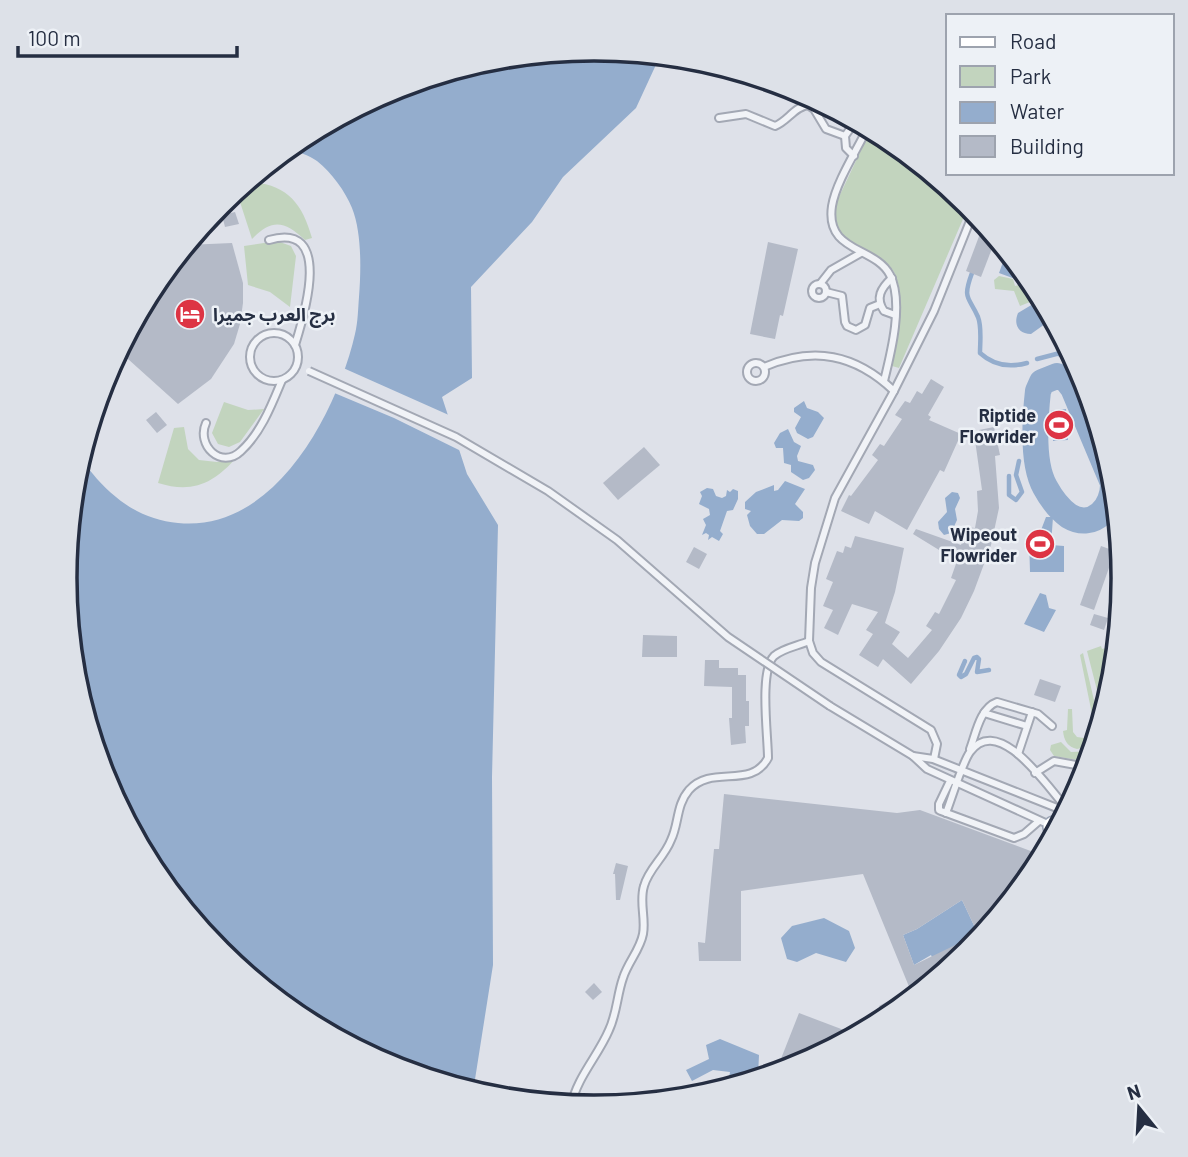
<svg xmlns="http://www.w3.org/2000/svg" width="1188" height="1157" font-family="Barlow,'Noto Sans Arabic',sans-serif">
<rect width="100%" height="100%" fill="#dee1e9"/>
<g fill="#c2d4be">
<path d="M871 129 889 138 969 205 899 368 892 366C896 337 907 302 895 274 880 242 823 254 837 201Z"/>
<path d="M247 182C286 183 302 202 312 238L305 240C285 221 272 218 252 239L240 202 225 199Z"/>
<path d="M277 241 291 246 296 256 290 307 270 292 248 285 244 246Z"/>
<path d="M999 276 1013 279 1015 286 1022 284 1030 302 1020 306 1014 291 995 289 994 280Z"/>
<path d="M224 402 248 410 264 409 240 442 229 447 218 444 212 433Z"/>
<path d="M184 427 188 449 199 460 217 462 237 457C214 483 193 494 158 483L174 428Z"/>
<path d="M1101 646 1102 649 1109 647 1115 661 1113 666 1115 667 1105 693 1098 694 1087 651Z"/>
<path d="M1083 653 1100 726 1092 746 1077 749C1068 747 1064 741 1063 731L1067 730 1068 709H1072L1073 732 1077 737 1084 738 1094 733 1095 729 1080 655Z"/>
<path d="M1061 742 1071 752 1092 751 1089 762 1054 756 1050 750 1051 745Z"/>
</g>
<g fill="#94adcd">
<path d="M594 49 660 56 636 108 563 177 532 222 471 287 472 378 442 397 467 474 498 525 492 777 493 965 473 1092 391 1068 299 1019 219 953 154 872 105 781 75 681 65 578 75 475 80 458C91 472 102 486 116 497 134 512 155 521 178 523 274 533 337 413 355 334 358 322 358 309 359 297 361 271 362 233 352 208 345 191 332 173 317 161 309 155 297 152 288 148L300 138 392 89 491 59Z"/>
<path d="M1007 251 1034 285 1056 325 1045 324 1031 334C1019 334 1013 325 1018 313L1033 304 1021 281 999 273Z"/>
<path d="M1066 344 1083 376V377L1070 361 1055 355 1060 346Z"/>
<path d="M804 401 807 408 818 412 824 418 813 437 808 439 797 433 795 428 801 417 794 412V408Z"/>
<path d="M1066 409 1068 440 1053 441 1051 411Z"/>
<path d="M788 429 794 442 801 446 797 456 798 461 813 465 815 470 809 478 803 480 791 472V465L784 463 783 448H776L774 443 780 433Z"/>
<path d="M785 481 805 489 795 504 803 512V518L799 521 782 520 764 534H757L750 526 747 515 751 511 745 509V502L756 492 774 485V491L778 490Z"/>
<path d="M707 488 713 489 716 496 722 498 726 496 727 490 730 492 733 489 738 491V499L733 510 727 511 720 531 723 534 719 541 712 537 708 540 709 535 706 533 702 535 706 525 703 519 710 515 709 509 699 504 702 496 700 492Z"/>
<path d="M952 492 958 493 960 498 955 509 957 520 951 533 944 535 939 529 938 522 947 512 945 498Z"/>
<path d="M1046 517H1053L1051 545 1064 546V572H1030L1029 538H1038Z"/>
<path d="M1040 593 1046 595 1049 608 1056 610 1044 632 1024 624Z"/>
<path d="M962 900 978 934 935 964 931 955 914 965 903 935 917 929Z"/>
<path d="M824 918 849 931 855 948 846 962 816 953 797 962 787 959 781 938 792 926Z"/>
<path d="M720 1039 759 1055 758 1076 753 1081 727 1089 730 1072 713 1070 692 1081 686 1070 709 1059 706 1045Z"/>
</g>
<path fill="#dee1e9" d="M341 367 451 416 463 452 394 418 332 392Z"/>
<g fill="none" stroke-linecap="round" stroke-linejoin="round">
<g stroke="#94adcd" stroke-width="4.5">
<path d="M972 273C962 300 969 296 978 317 982 327 980 342 980 353 993 365 1009 368 1027 363"/>
<path d="M1037 359 1060 353"/>
<path d="M1009 476V495L1016 500 1022 492 1016 475 1019 461"/>
<path d="M965 661 959 675 961 677 966 674 974 658 977 657 979 659 977 672 989 670"/>
</g>
<path stroke="#94adcd" stroke-width="26" d="M1057 376 1066 379 1073 388 1113 483C1114 506 1094 531 1069 516 1059 509 1051 498 1045 487 1032 464 1035 418 1038 391L1042 382Z"/>
</g>
<g fill="#b4bac7" fill-rule="evenodd">
<path d="M235 212 239 224 225 227 222 215Z"/>
<path d="M984 223 996 238 981 277 966 271Z"/>
<path d="M768 242 798 249 783 316 780 315 775 339 750 334Z"/>
<path d="M232 243 243 283V303L240 324 234 344 211 379 178 404 118 350 154 284 186 245Z"/>
<path d="M931 379 944 387 928 415 931 417 929 420 961 434 944 472 940 470 907 530 875 511 869 524 841 511 849 495 851 496 878 460 872 455 880 444 884 446 902 419 895 415 905 401 910 403 917 391 922 394Z"/>
<path d="M156 412 167 425 157 433 146 420Z"/>
<path d="M994 427 1000 455 995 456 999 508 991 545 974 591 961 618 939 651 911 684 883 659 878 667 859 655 873 634 866 630 878 612 852 604 838 635 824 628 833 610 823 606 833 582 826 579 837 551 843 553 845 546 851 548 855 536 904 548 895 592 885 623 900 632 892 644 908 658 932 630 926 626 935 612 939 614 956 580 951 578 957 561 913 534 916 529 961 545 967 527 975 528 978 511 977 491 982 490 975 440 982 443 979 430Z"/>
<path d="M644 447 660 465 618 500 603 483Z"/>
<path d="M1101 546 1115 551 1094 610 1080 605Z"/>
<path d="M694 547 707 554 699 569 686 562Z"/>
<path d="M1094 614 1108 618 1104 630 1090 625Z"/>
<path d="M643 635 677 636V657H642Z"/>
<path d="M705 660H719V668H738V675H746V701H749V726H745L746 743 731 745 729 718H732V687L704 686Z"/>
<path d="M1040 679 1061 686 1055 702 1034 695Z"/>
<path d="M724 794 897 813 920 810 1036 853 1041 860 1034 873 968 953 886 1020 879 1006 910 989 863 874 741 891V961H699L698 942 705 943 714 849H719ZM962 900 978 934 914 965 903 935 917 929Z"/>
<path d="M616 863 628 866 620 900H616L615 874H613Z"/>
<path d="M594 983 602 992 593 1000 585 992Z"/>
<path d="M799 1013 857 1035 796 1068 775 1074Z"/>
</g>
<g fill="none" stroke-linecap="round" stroke-linejoin="round">
<g stroke="#a3a8b4" stroke-width="10">
<g id="lane">
<path d="M719 118 746 114 775 126C788 121 794 107 808 105L814 109 826 129 845 136"/>
<path d="M868 127C857 150 836 182 832 206 825 253 875 246 890 275 904 302 891 353 884 381"/>
<path d="M854 156 846 148 845 136 852 126 859 123"/>
<path d="M269 240C333 221 305 313 295 345"/>
<path d="M892 278C881 288 875 298 884 311L895 315"/>
<path d="M820 284 831 270 861 253"/>
<circle cx="819" cy="291" r="7"/>
<path d="M826 292 842 296 845 322 847 326 856 330 865 325 870 308 880 304"/>
<circle cx="274" cy="357" r="24"/>
<circle cx="756" cy="372" r="9"/>
<path d="M764 367C814 346 855 354 894 391"/>
<path d="M206 423C196 445 221 470 241 451 261 433 272 404 282 380"/>
<path d="M830 706 913 756 927 769 1052 826"/>
<path d="M984 713 1027 726"/>
<path d="M970 749C976 733 980 708 997 702L1038 714 1052 726"/>
<path d="M1018 754 1032 712"/>
<path d="M913 756 933 759 1067 812"/>
<path d="M934 759 937 744 931 730 821 662 813 653 809 641 811 588 815 563 835 498 894 391 934 311 974 211"/>
<path d="M1035 773 1054 761 1087 767"/>
<path d="M950 781 939 804V810L941 811 1014 838 1024 834 1039 821"/>
<path d="M946 813C952 798 962 763 970 752 999 712 1049 789 1068 810"/>
<path d="M571 1106C577 1077 598 1056 609 1030 617 1013 617 995 623 978 628 962 640 950 643 934 646 918 639 902 644 886 649 868 664 858 671 840 679 824 676 805 689 790 712 764 751 790 768 758 768 736 759 671 774 656 783 648 798 646 809 641"/>
</g>
</g>
<g stroke="#9ca5b6" stroke-width="24">
<path id="primary" d="M1054 827 1057 830"/>
</g>
<use href="#lane" stroke="#f1f3f7" stroke-width="6"/>
<use href="#primary" stroke="#fff" stroke-width="21"/>
<g stroke="#a3a8b4" stroke-width="10" stroke-linecap="butt">
<path id="lane-bridge" d="M309 371 456 437 548 491 617 540 728 637 830 706"/>
</g>
<use href="#lane-bridge" stroke="#f1f3f7" stroke-width="6"/>
</g>
<defs>
<g id="hotel-disc" transform="scale(1.575)"><circle r="9.5" fill="#dd3444" stroke="#edf1f6"/><path d="M-6-4.5h1.5V1H6V5H4.5V3h-9V5H-6ZM-4 0a1.8 1.8 0 1 1 3.6 0ZM.5 0V-2.5h3Q6-2.5 6 0Z" fill="#fff"/></g>
<g id="stadium-disc" transform="scale(1.575)"><circle r="9.5" fill="#dd3444" stroke="#edf1f6"/><path d="M0-5a6.5 5 0 1 0 0 10a6.5 5 0 1 0 0-10ZM-3.5-1.8h7v3.6h-7Z" fill="#fff"/></g>
</defs>
<g fill-rule="evenodd">
<use href="#hotel-disc" x="190" y="314"/>
<use href="#stadium-disc" x="1059" y="425"/>
<use href="#stadium-disc" x="1040" y="544"/>
</g>
<g text-anchor="middle" dominant-baseline="central" stroke-width="5" stroke-linejoin="round" paint-order="stroke">
<g font-size="18" font-weight="bold" fill="#252e42" stroke="#edf1f6" text-anchor="end">
<text x="213" y="314" text-anchor="start">برج العرب جميرا</text>
<text x="1036" y="415">Riptide<tspan x="1036" dy="21">Flowrider</tspan></text>
<text x="1017" y="534">Wipeout<tspan x="1017" dy="21">Flowrider</tspan></text>
</g>
</g>
<path d="M0 0H1188V1157H0ZM77 578a517 517 0 1 1 1034 0a517 517 0 1 1-1034 0Z" fill="#dde1e8" fill-rule="evenodd"/>
<path fill="none" stroke="#252e42" stroke-width="3.5" d="M77 578a517 517 0 1 1 1034 0a517 517 0 1 1-1034 0Z"/>
<rect x="946" y="14" width="228" height="161" fill="#edf1f6" stroke="#9da3ae" stroke-width="2"/>
<rect x="960" y="37" width="35" height="10" fill="#ffffff" stroke="#9da3ae" stroke-width="2"/>
<text x="1010" y="49" font-size="21" fill="#252e42">Road</text>
<rect x="960" y="66" width="35" height="21" fill="#c2d4be" stroke="#9da3ae" stroke-width="2"/>
<text x="1010" y="84" font-size="21" fill="#252e42">Park</text>
<rect x="960" y="102" width="35" height="21" fill="#94adcd" stroke="#9da3ae" stroke-width="2"/>
<text x="1010" y="119" font-size="21" fill="#252e42">Water</text>
<rect x="960" y="136" width="35" height="21" fill="#b4bac7" stroke="#9da3ae" stroke-width="2"/>
<text x="1010" y="154" font-size="21" fill="#252e42">Building</text>
<g transform="translate(1139 1108) rotate(342)" stroke="#edf1f6" stroke-width="5" paint-order="stroke">
<path d="M0-5L12 26L0 18L-12 26Z" fill="#252e42"/>
<text y="-10" font-size="19" font-weight="bold" text-anchor="middle" fill="#252e42">N</text>
</g>
<path d="M18 46v10h219v-10" fill="none" stroke="#252e42" stroke-width="3.5"/>
<text x="28" y="46" font-size="21" fill="#252e42" stroke="#edf1f6" stroke-width="5" paint-order="stroke">100 m</text>
</svg>
